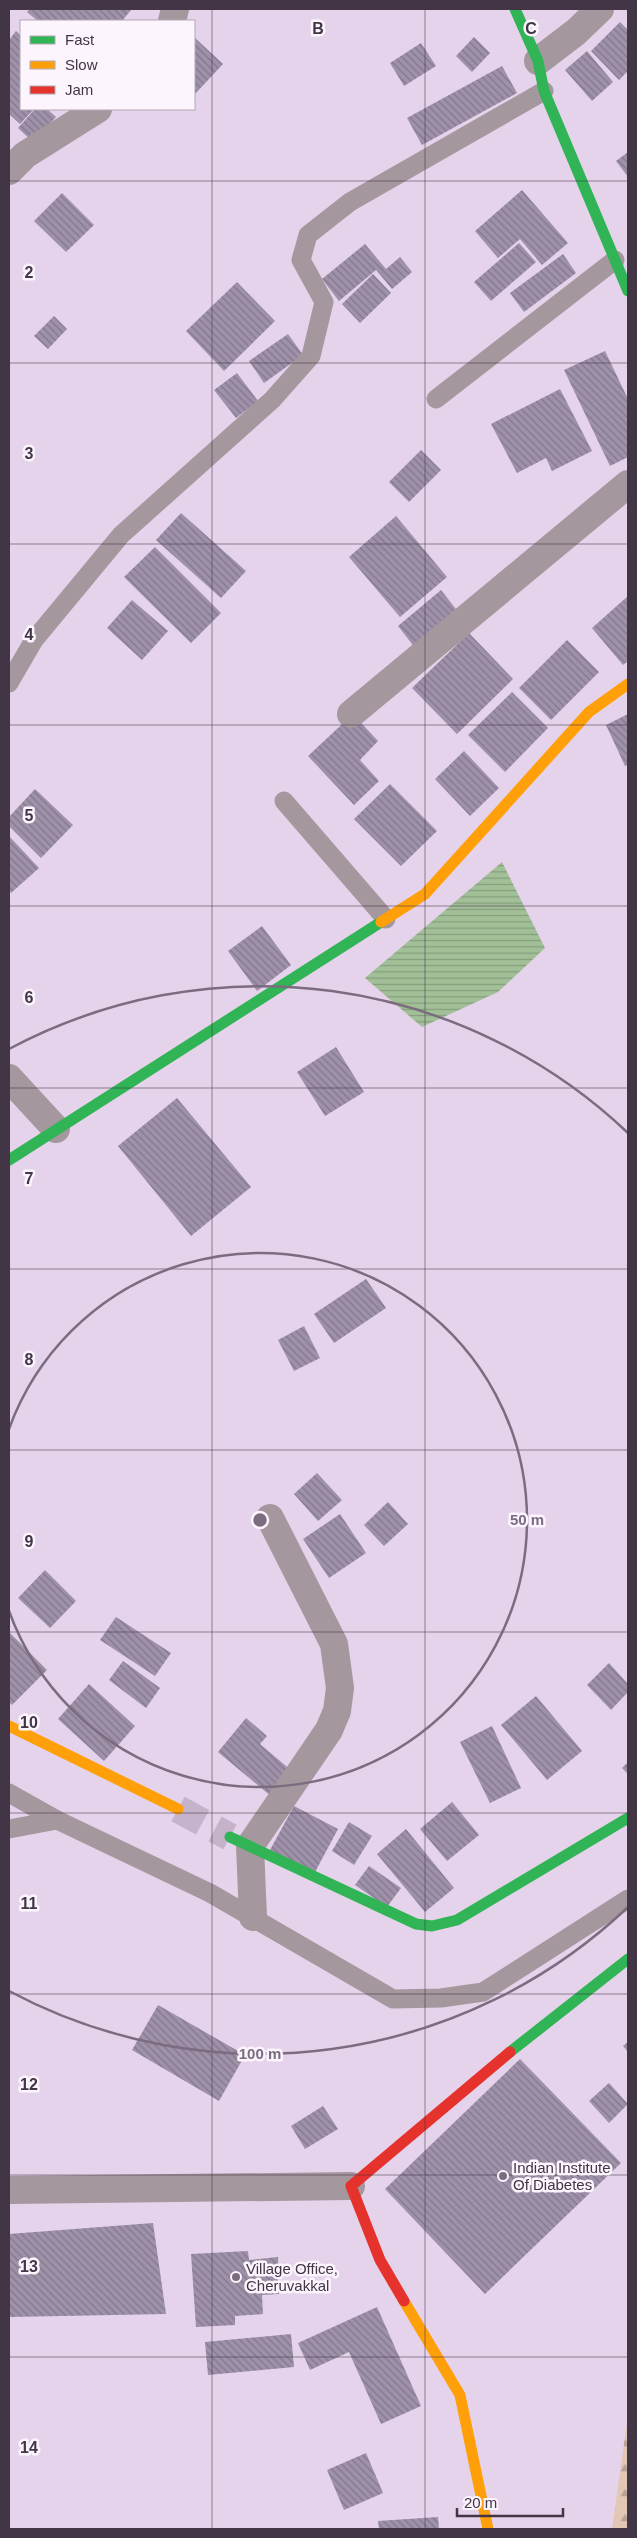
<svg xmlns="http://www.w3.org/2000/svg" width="637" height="2538" font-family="Arial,sans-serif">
<defs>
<pattern id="forest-firs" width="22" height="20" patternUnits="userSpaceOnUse" patternTransform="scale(1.25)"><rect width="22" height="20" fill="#e2c7b5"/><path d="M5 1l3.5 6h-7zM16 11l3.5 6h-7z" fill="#b9a295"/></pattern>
<pattern id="water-rules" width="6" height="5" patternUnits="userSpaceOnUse" patternTransform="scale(1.25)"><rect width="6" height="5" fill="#a2c097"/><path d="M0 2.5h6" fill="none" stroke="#869d7d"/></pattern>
<pattern id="building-back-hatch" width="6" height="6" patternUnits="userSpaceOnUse" patternTransform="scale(1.25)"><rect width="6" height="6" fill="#9e91a9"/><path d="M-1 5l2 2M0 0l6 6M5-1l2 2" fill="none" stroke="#82778b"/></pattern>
</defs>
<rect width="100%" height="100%" fill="#e5d3eb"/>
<path fill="url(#forest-firs)" d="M628 2416V2529H612Z"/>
<path fill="url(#water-rules)" d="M502 862 545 948 498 992 422 1027 365 978Z"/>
<g fill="url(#building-back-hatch)">
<path d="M30 9H129L131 10 122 21H38L27 12Z"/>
<path d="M620 22 628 30V71L619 80 591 51Z"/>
<path d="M16 31 21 36V109H34L20 124 9 114V40Z"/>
<path d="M194 37 223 64 195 94 194 93Z"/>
<path d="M474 37 490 53 472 72 456 56Z"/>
<path d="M421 43 436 66 404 86 390 63Z"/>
<path d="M587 51 613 82 592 101 565 70Z"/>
<path d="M502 66 517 93 422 145 407 118Z"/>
<path d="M35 109H47L56 117 33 142 18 128Z"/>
<path d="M628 152V177L616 161Z"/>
<path d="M522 190 568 243 542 265 520 239 498 258 475 231Z"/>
<path d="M62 193 94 225 66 252 34 221Z"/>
<path d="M519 243 536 262 491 301 474 282Z"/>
<path d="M365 244 386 269 400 257 412 272 392 289 376 270 339 301 322 279Z"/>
<path d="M563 254 576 273 524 312 510 293Z"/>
<path d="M373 274 391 293 360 323 342 304Z"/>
<path d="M237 282 275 321 224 371 186 331Z"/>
<path d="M54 316 67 329 48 349 34 336Z"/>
<path d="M288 334 303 355 264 383 249 361Z"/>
<path d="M605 351 628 399V457L610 466 564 370Z"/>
<path d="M237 373 258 401 236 418 214 390Z"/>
<path d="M560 389 592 451 552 471 546 458 517 473 491 424Z"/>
<path d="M421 450 441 470 409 502 389 482Z"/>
<path d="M181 513 246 571 221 598 156 540Z"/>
<path d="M396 516 447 577 400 617 349 557Z"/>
<path d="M155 547 221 613 191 643 124 577Z"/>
<path d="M441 590 459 613 416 649 398 626Z"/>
<path d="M628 596V661L623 665 592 628Z"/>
<path d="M132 600 168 631 142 660 107 628Z"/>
<path d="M469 633 513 679 457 734 412 688Z"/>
<path d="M567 640 599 672 551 720 519 688Z"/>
<path d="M512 692 548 728 505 772 468 735Z"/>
<path d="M353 714 378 741 360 760 379 781 354 805 308 756Z"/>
<path d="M628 714V765L625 766 606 725Z"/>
<path d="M464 751 499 788 470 816 435 779Z"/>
<path d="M390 784 437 831 401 866 354 819Z"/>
<path d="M35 789 73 825 41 858 9 826V817Z"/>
<path d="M9 836 39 868 11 893 9 890Z"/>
<path d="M262 926 291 965 257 991 228 951Z"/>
<path d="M336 1047 364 1092 325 1116 297 1072Z"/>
<path d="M177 1098 251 1187 191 1236 118 1146Z"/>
<path d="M366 1279 386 1308 334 1343 314 1314Z"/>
<path d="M304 1326 320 1358 294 1371 278 1340Z"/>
<path d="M317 1473 342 1500 318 1521 294 1494Z"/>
<path d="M388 1502 408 1524 384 1546 364 1525Z"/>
<path d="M340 1514 366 1553 329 1578 303 1539Z"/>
<path d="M45 1570 76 1601 50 1628 18 1598Z"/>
<path d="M116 1617 171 1653 155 1676 100 1640Z"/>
<path d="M10 1633 47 1670 12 1705 9 1702Z"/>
<path d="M123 1661 160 1688 146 1708 109 1680Z"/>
<path d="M609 1663 628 1684V1692L611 1710 587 1685Z"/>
<path d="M89 1684 135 1726 104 1761 58 1719Z"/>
<path d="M536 1696 582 1751 547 1780 501 1725Z"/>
<path d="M246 1718 267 1736 260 1744 293 1772 272 1797 218 1752Z"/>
<path d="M492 1726 521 1788 490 1803 460 1742Z"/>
<path d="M628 1762V1774L622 1768Z"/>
<path d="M452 1802 479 1835 447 1861 420 1829Z"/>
<path d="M294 1806 338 1829 314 1874 270 1850Z"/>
<path d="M349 1822 372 1836 354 1865 332 1851Z"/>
<path d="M406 1829 454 1888 425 1912 377 1854Z"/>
<path d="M369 1866 401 1888 387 1907 355 1885Z"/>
<path d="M158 2005 245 2055 219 2101 132 2050Z"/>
<path d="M628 2042V2052L623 2046Z"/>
<path d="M520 2059 621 2163 485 2294 385 2189Z"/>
<path d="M609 2083 628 2104 609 2123 589 2101Z"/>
<path d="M323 2106 338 2129 305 2149 291 2126Z"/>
<path d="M153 2223 166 2314 9 2317V2234Z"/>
<path d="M248 2251 249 2260 278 2257 279 2294 262 2295 263 2314 235 2316V2325L196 2327 191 2254Z"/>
<path d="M377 2307 421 2406 381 2424 349 2352 310 2370 298 2343Z"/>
<path d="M291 2334 294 2367 208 2375 205 2342Z"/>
<path d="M366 2453 383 2493 344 2510 327 2470Z"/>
<path d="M438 2517 439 2529H379L378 2521Z"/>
</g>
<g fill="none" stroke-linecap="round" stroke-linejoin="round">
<path stroke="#c4b3ca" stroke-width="28" stroke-dasharray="28 14" stroke-linecap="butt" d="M178 1809 230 1837"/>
<g stroke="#a5979e" stroke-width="19">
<path d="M436 399 615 260"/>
<path d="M9 683 34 640 121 535 272 400 311 356 324 302 301 260 308 235 350 202 544 91"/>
<path d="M284 801 386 919"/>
<path d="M9 1793 57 1820 210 1893 393 1999 441 1998 483 1992 628 1899"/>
<path d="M9 1829 57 1820"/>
</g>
<g stroke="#a5979e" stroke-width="28">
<path d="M172 21 175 9"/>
<path d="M538 61 576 32 600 9"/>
<path d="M9 171 25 155 98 109"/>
<path d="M351 714 628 484"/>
<path d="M9 1078 56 1129"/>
<path d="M253 1917 250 1846 329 1730 337 1711 340 1688 334 1644 270 1518"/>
<path d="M9 2190 351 2186"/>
</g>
<g stroke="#30b455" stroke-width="11">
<path d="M515 9 538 61 544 91 628 291"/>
<path d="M9 1160 381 922"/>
<path d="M230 1837 416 1924 432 1926 457 1920 628 1818"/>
<path d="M510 2052 628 1959"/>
</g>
<g stroke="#ff9f0a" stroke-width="11">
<path d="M381 922 425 894 589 712 628 684"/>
<path d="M9 1726 178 1809"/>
<path d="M404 2301 460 2395 488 2529"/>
</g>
<path stroke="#e5322d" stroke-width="11" d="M404 2301 380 2260 351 2186 510 2052"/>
</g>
<path fill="none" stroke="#423546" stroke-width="1" stroke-opacity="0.55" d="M212 9V2529M425 9V2529M9 181H628M9 363H628M9 544H628M9 725H628M9 906H628M9 1088H628M9 1269H628M9 1450H628M9 1632H628M9 1813H628M9 1994H628M9 2175H628M9 2357H628"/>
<g fill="none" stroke="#7b6c80" stroke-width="2.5">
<path d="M9 1429A267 267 0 1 1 9 1611"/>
<path d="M628 1907A534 534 0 0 1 9 1991M9 1049A534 534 0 0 1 628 1133"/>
</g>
<g fill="#7b6c80" stroke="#fcf5fe" stroke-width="2">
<circle cx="503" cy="2176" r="5"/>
<circle cx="236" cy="2277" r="5"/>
</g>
<g text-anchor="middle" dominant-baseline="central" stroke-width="5" stroke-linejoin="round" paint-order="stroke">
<g font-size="15" fill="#423546" stroke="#fcf5fe" text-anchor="start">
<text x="513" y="2167">Indian Institute<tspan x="513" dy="17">Of Diabetes</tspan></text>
<text x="246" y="2268">Village Office,<tspan x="246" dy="17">Cheruvakkal</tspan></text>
</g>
</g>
<g font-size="16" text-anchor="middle" font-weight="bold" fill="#423546" stroke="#fcf5fe" stroke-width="5" stroke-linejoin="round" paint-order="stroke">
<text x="318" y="34">B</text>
<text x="531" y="34">C</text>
<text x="29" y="278">2</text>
<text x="29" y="459">3</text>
<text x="29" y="640">4</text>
<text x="29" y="821">5</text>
<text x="29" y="1003">6</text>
<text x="29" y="1184">7</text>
<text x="29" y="1365">8</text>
<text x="29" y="1547">9</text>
<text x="29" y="1728">10</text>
<text x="29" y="1909">11</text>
<text x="29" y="2090">12</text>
<text x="29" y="2272">13</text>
<text x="29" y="2453">14</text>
</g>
<circle cx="260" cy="1520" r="8" fill="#7b6c80" stroke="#fcf5fe" stroke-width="2.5"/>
<g font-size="15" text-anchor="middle" font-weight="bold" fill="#7b6c80" stroke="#fcf5fe" stroke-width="5" stroke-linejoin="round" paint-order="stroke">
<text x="527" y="1525">50 m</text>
<text x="260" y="2059">100 m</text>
</g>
<rect width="637" height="2538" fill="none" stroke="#423546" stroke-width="20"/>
<rect x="20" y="20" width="175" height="90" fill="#fcf5fe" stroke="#b2a8b4"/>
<rect x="30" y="36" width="25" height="8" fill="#30b455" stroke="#b2a8b4"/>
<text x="65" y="45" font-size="15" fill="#423546">Fast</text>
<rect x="30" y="61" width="25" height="8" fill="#ff9f0a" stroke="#b2a8b4"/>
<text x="65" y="70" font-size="15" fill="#423546">Slow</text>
<rect x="30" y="86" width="25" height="8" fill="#e5322d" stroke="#b2a8b4"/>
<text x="65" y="95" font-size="15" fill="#423546">Jam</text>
<path d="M457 2508v8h106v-8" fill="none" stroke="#423546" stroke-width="2.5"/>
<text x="464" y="2508" font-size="15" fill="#423546" stroke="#fcf5fe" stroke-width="4" paint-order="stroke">20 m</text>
</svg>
